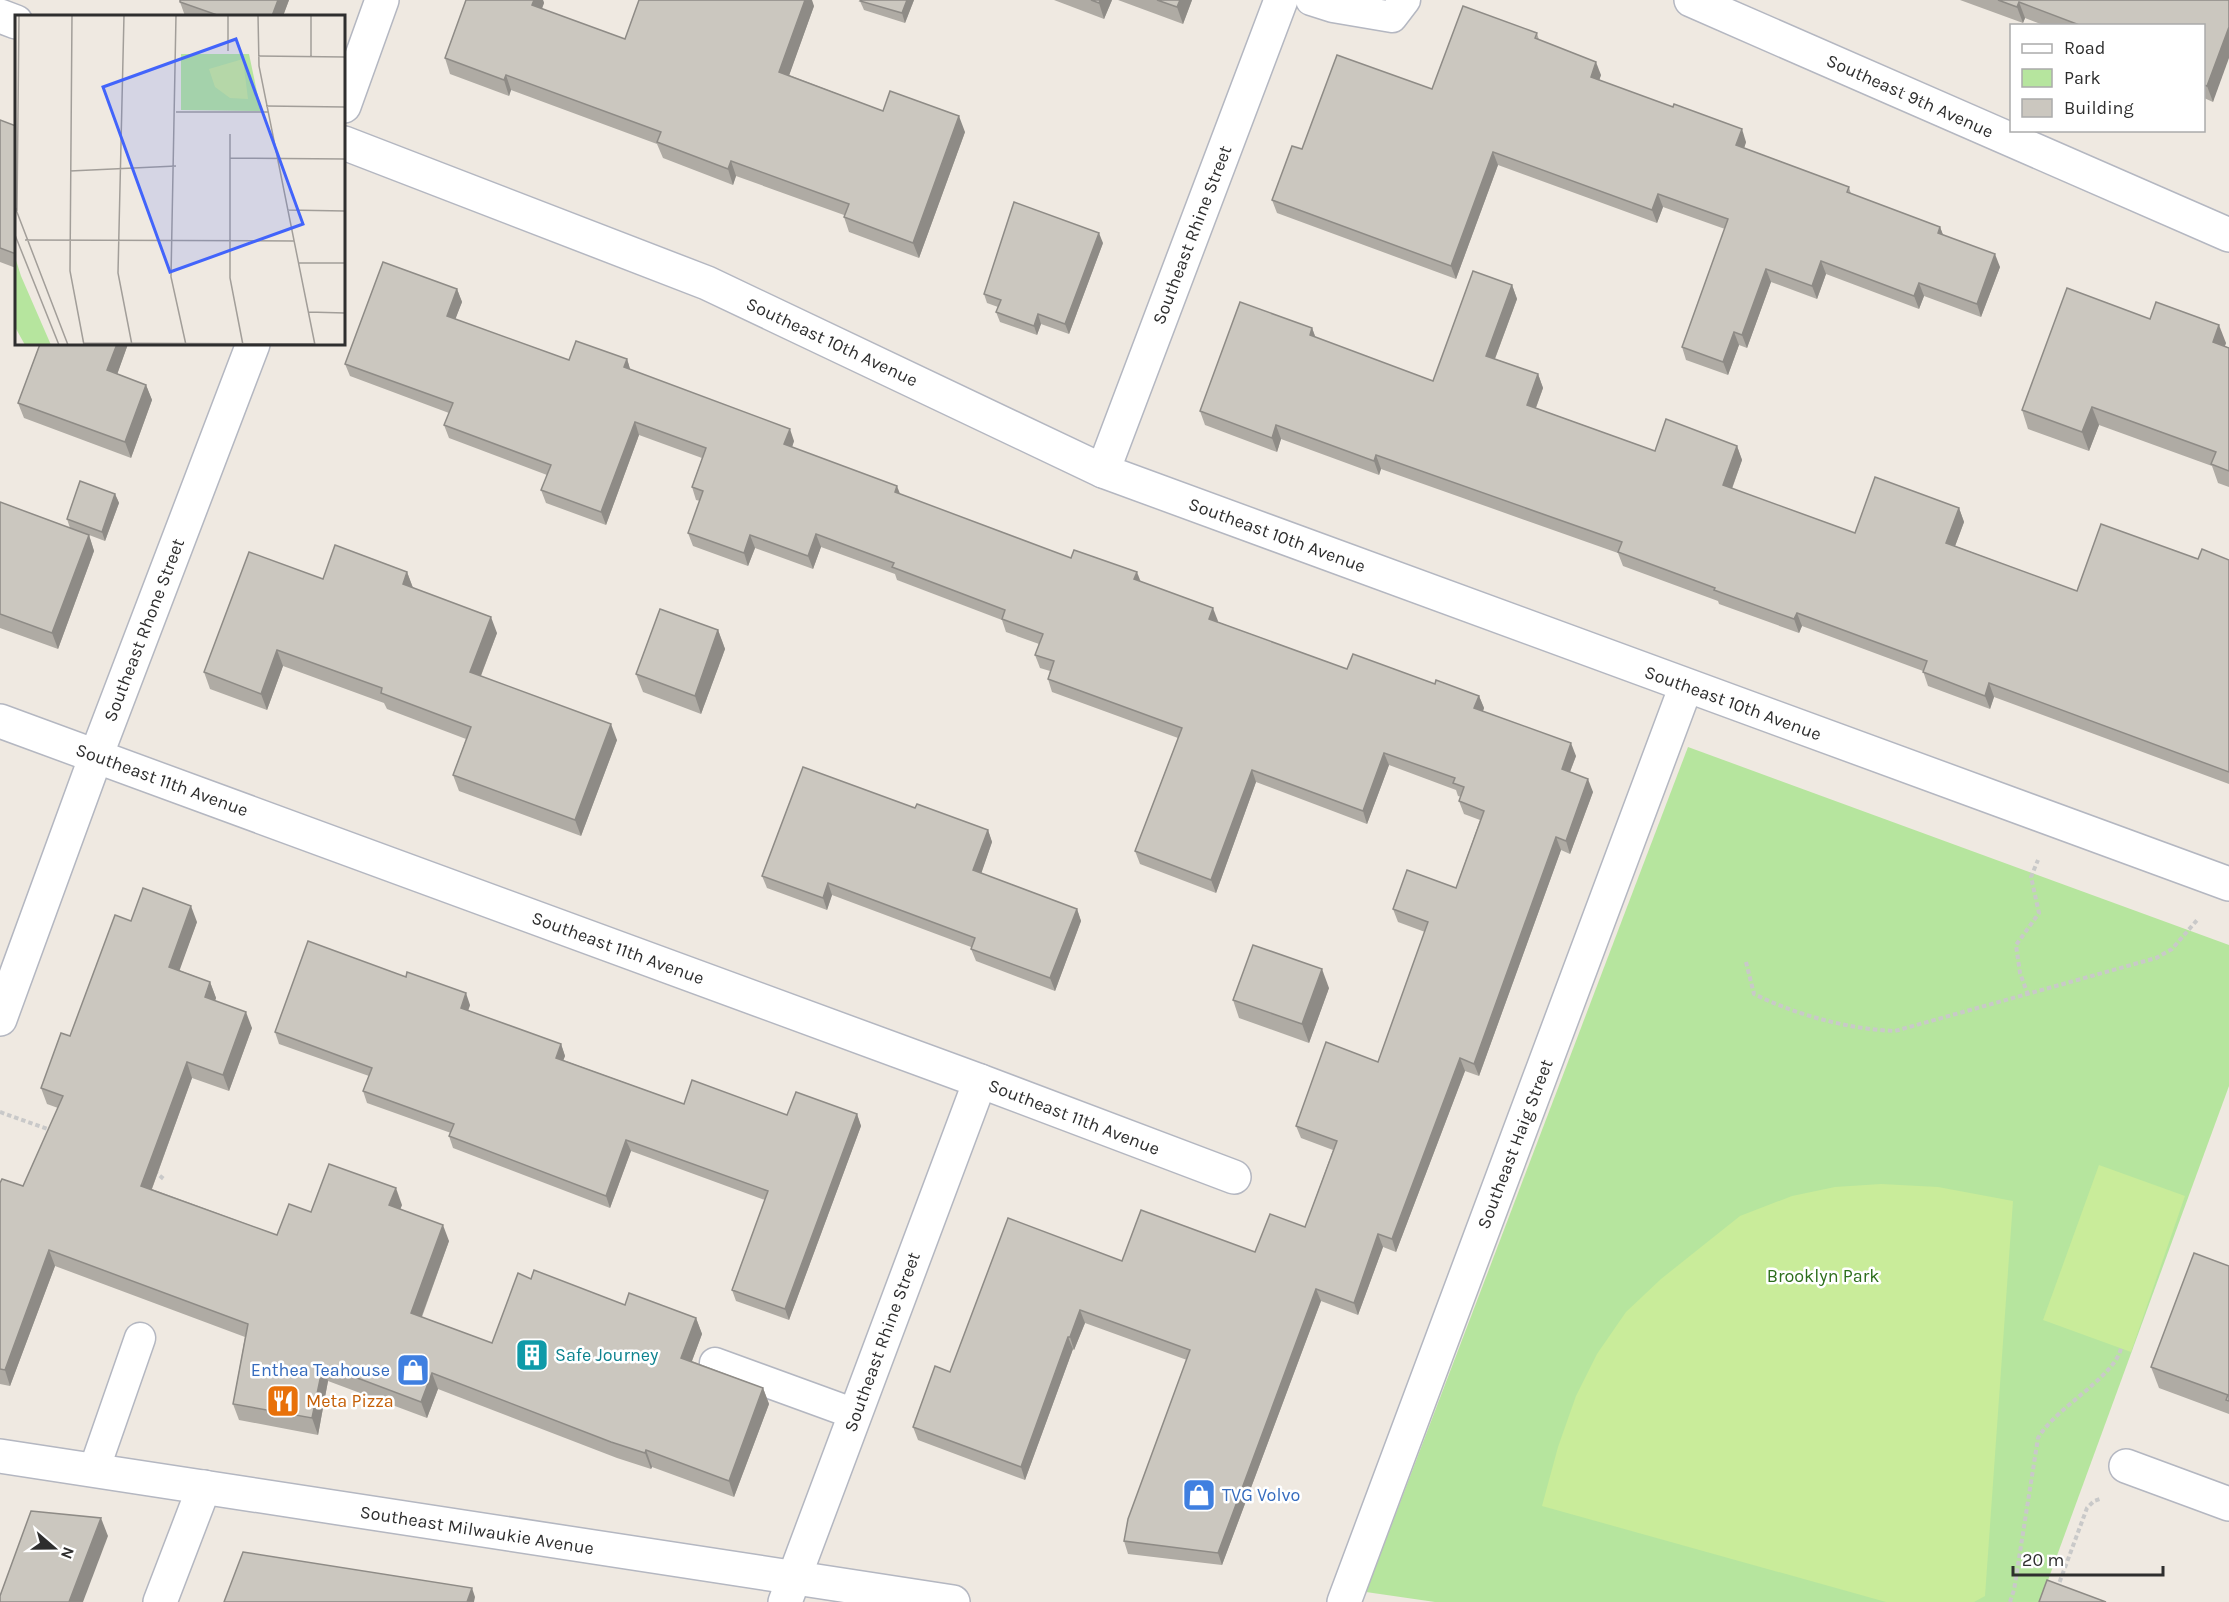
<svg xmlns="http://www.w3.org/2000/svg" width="2229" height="1602" font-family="Karla,sans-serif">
<rect width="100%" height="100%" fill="#efe9e1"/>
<path fill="#b6e59e" d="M1688 747 2229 945V1086L2040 1602H1435L1366 1592Z"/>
<g fill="#c9ec9a">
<path d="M2099 1165 2185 1196 2131 1352 2043 1320Z"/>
<path d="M1881 1184 1938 1187 2013 1201 1985 1596 1974 1602H1886L1542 1506 1558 1447 1576 1396 1597 1354 1626 1312 1661 1279 1740 1216 1792 1196 1835 1187Z"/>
</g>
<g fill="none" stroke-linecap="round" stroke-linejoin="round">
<g stroke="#b4b7c1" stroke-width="33">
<g id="lane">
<path d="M1311 0 1333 7 1392 17 1405 0"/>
<path d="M715 1363 855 1414"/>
<path d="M94 1470 140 1338"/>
</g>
</g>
<g stroke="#b4b7c1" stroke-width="36">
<g id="street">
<path d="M1691 0 2229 235"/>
<path d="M0 16 16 22"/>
<path d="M344 106 382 0"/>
<path d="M344 143 707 283 1103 471 2229 884"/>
<path d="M1103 471 1281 0"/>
<path d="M0 721 980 1081 1234 1177"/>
<path d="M0 1019 96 756 253 344"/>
<path d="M2126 1466 2229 1504"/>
<path d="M160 1602 204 1487"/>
<path d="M785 1602 980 1081"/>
<path d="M1344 1602 1686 686"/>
</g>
</g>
<g stroke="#b4b7c1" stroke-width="36">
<path id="secondary" d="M0 1456 953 1602"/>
</g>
<g stroke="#c9c9c9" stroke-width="4" stroke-dasharray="4.5 3" stroke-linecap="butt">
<path d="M1746 962 1754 994C1797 1015 1847 1029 1895 1031L2156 958 2172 949 2198 919"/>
<path d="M2028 995 2020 973 2016 945 2039 913 2031 877 2038 860"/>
<path d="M0 1112 53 1131"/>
<path d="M154 1171 165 1180"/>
<path d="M2057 1589 2087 1508 2094 1501 2100 1499"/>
<path d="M2010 1602 2014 1590 2038 1438C2056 1407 2115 1377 2121 1348"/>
</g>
<use href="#lane" stroke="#fff" stroke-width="30"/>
<use href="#street" stroke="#fff" stroke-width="33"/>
<use href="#secondary" stroke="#fff" stroke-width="33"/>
</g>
<g fill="#afaba4">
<path d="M289 0 283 16H185L180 2Z"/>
<path d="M466 0H543L544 3 542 9 625 39 814 6 789 75 883 111 965 132 919 258 849 232 844 217V215L736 176 733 185 663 158 657 144 511 90 509 96 450 74 445 58Z"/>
<path d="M914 0 905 23 864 10 860 1Z"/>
<path d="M1054 0H1112L1104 19Z"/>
<path d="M1118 0H1192L1183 24Z"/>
<path d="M1960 0H2229L2213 102 2204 98V26H2046L2025 18 2023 23Z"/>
<path d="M1537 33 1539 40 1601 75 1599 80 1746 142 1744 148 1849 187 1851 194 1940 227 1943 235 2000 267 1981 317 1924 296 1919 309 1826 274 1817 299 1771 282 1747 348 1739 345 1728 375 1686 360 1682 347 1725 229 1663 207 1657 223 1498 165 1456 279 1277 213 1272 200 1302 149 1432 89Z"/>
<path d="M0 120 16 126V268L0 262Z"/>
<path d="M1103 243 1069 334 1041 324 1037 335 1000 322 996 312 998 307 987 303 984 294Z"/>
<path d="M1512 285 1517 299 1495 359 1538 374 1543 388 1536 408 1655 451 1737 446 1742 460 1732 489 1855 533 1959 508 1964 522 1955 546 2077 591 2198 559 2229 560V784L1994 697 1990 709 1928 686 1923 671 1802 626 1799 633 1719 604 1718 601 1623 566 1618 553 1381 469 1379 475 1281 439 1277 452 1205 425 1200 411 1312 328 1316 338 1433 381Z"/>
<path d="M457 289 462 302 455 319 569 360 627 359 630 369 794 441 792 447 900 494 1071 558 1140 581 1218 622 1347 669 1435 684 1479 696 1484 708 1483 711 1576 756 1570 772 1593 792 1570 854 1561 850 1479 1076 1465 1071 1396 1252 1383 1247 1358 1315 1321 1301 1222 1565 1128 1554 1124 1541 1187 1360 1085 1323 1074 1350 1073 1349 1025 1480 918 1440 913 1427 950 1372 1122 1261 1255 1252 1305 1227 1333 1150 1301 1138 1296 1126 1378 1062 1425 932 1398 922 1393 909 1456 888 1480 820 1464 814 1459 801 1461 797 1458 796 1456 790 1389 765 1367 824 1256 782 1216 893 1140 864 1135 851 1178 738 1052 692 1048 679 1050 671 1040 668 1035 655 1039 644 1006 632 1002 620 897 580 895 574 821 547 813 569 755 548 748 566 693 546 688 533 700 501 696 500 692 487 702 458 639 435 606 525 546 503 541 490 547 475 449 438 444 425 449 413 350 376 345 364Z"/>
<path d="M2150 319 2226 343 2225 346 2229 348V487L2218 483 2212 466 2099 425 2089 451 2028 429 2022 410Z"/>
<path d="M40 344H128L117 374 146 385 152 400 131 458 24 418 18 403Z"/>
<path d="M115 494 119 503 105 541 89 535 94 551 58 649 0 628V502L70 528 67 519Z"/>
<path d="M407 572 413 588 497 633 481 676 617 740 581 836 459 791 453 775 466 739 387 709 384 703 283 666 267 710 210 689 204 672 323 579Z"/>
<path d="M718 630 725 649 701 714 643 692 636 674Z"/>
<path d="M915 808 988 830 992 842 981 873 1077 909 1081 921 1055 991 976 961 971 949V947L832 895 827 910 767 888 762 876Z"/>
<path d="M131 921 197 922 179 970 210 982 216 998 215 1000 252 1028 229 1091 192 1078 152 1189 277 1235 311 1212 402 1205 400 1209 449 1241 422 1317 492 1343 531 1279 625 1305 696 1318 702 1334 692 1361 763 1388 769 1404 734 1497 652 1467 651 1469 617 1458 438 1389 427 1418 328 1381 318 1435 239 1420 233 1404 245 1337 55 1266 10 1386 0 1384V1183L23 1186 58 1108 47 1104 41 1088 70 1036Z"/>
<path d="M1329 988 1309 1043 1239 1018 1233 1000Z"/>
<path d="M470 1005 468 1011 561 1044 565 1056 563 1060 684 1104 787 1115 857 1114 861 1126 789 1320 736 1301 732 1290 765 1200 631 1151 610 1208 453 1148 449 1136 451 1133 367 1103 363 1091 369 1076 279 1044 275 1032Z"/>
<path d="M2229 1266V1414L2159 1388 2151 1367Z"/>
</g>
<g fill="#8e8b86">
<path d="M278 0H289L283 16H272Z"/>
<path d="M534 0H543L544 3 537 20 532 5Z"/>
<path d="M805 0H812L814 6 785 87 779 72Z"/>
<path d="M907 0H914L905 23 902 13Z"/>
<path d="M1100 0H1112L1104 19 1099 3Z"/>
<path d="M1180 0H1192L1183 24 1177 7Z"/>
<path d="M2019 2 2025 18 2023 23 2017 7Z"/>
<path d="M2229 27V58L2213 102 2207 86Z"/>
<path d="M1596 62 1601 75 1596 90 1591 77Z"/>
<path d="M506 75 511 90 509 96 504 80Z"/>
<path d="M959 116 965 132 919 258 913 243Z"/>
<path d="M1742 129 1746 142 1741 158 1736 145Z"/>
<path d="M1493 152 1498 165 1456 279 1451 266Z"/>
<path d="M731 161 736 176 733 185 728 169Z"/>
<path d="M1658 194 1663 207 1657 223 1652 210Z"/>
<path d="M1940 227 1945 240 1938 233Z"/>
<path d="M1099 233 1103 243 1069 334 1065 324Z"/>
<path d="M1995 254 2000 267 1981 317 1977 304Z"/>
<path d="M1821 261 1826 274 1817 299 1812 286Z"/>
<path d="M1766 269 1771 282 1747 348 1742 335Z"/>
<path d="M1919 283 1924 296 1919 309 1914 296Z"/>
<path d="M1512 285 1517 299 1491 369 1486 356Z"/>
<path d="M457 289 462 302 452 328 447 316Z"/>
<path d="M1038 314 1041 324 1037 335 1034 326Z"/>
<path d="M2219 325 2226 343 2219 360 2213 342Z"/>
<path d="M1312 328 1317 342 1310 335Z"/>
<path d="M1734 332 1739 345 1728 375 1723 362Z"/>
<path d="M117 344H128L113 386 107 370Z"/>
<path d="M627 359 631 372 624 367Z"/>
<path d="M1538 374 1543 388 1532 418 1527 405Z"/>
<path d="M146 385 152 400 131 458 125 442Z"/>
<path d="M2092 407 2099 425 2089 451 2082 432Z"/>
<path d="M635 422 639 435 606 525 601 512Z"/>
<path d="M1276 425 1281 439 1277 452 1272 438Z"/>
<path d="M790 429 794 441 789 456 784 444Z"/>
<path d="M1737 446 1742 460 1728 499 1723 485Z"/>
<path d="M1376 455 1381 469 1379 475 1374 461Z"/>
<path d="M897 486 902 499 895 492Z"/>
<path d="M115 494 119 503 105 541 102 532Z"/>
<path d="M1959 508 1964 522 1951 557 1946 543Z"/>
<path d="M816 534 821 547 813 569 808 556Z"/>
<path d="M89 535 94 551 58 649 52 633Z"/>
<path d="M750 535 755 548 748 566 744 553Z"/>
<path d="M407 572 413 588 403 584Z"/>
<path d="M1137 572 1142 585 1134 579Z"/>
<path d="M1213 608 1218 621 1214 631 1209 619Z"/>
<path d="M1797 613 1802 626 1799 633 1794 619Z"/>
<path d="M491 617 497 633 476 688 470 672Z"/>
<path d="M718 630 725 649 701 714 695 696Z"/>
<path d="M277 650 283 666 267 710 261 694Z"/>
<path d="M1989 683 1994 697 1990 709 1985 696Z"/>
<path d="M1479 696 1484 708 1479 721 1474 708Z"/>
<path d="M611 724 617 740 581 836 575 820Z"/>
<path d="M1571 743 1576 756 1566 782 1562 769Z"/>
<path d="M1384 753 1389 765 1367 824 1363 811Z"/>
<path d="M1252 770 1256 782 1216 893 1211 880Z"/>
<path d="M1588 779 1593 792 1570 854 1566 841Z"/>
<path d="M988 830 992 842 978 883 973 870Z"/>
<path d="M1556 837 1561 850 1479 1076 1474 1064Z"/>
<path d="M828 883 832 895 827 910 823 898Z"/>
<path d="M191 906 197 922 175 983 169 967Z"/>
<path d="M1077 909 1081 921 1055 991 1050 978Z"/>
<path d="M1322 969 1329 988 1309 1043 1302 1024Z"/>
<path d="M210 982 216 998 211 1013 205 997Z"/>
<path d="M466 993 470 1005 465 1019 461 1008Z"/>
<path d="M246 1012 252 1028 229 1091 223 1075Z"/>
<path d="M561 1044 565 1056 560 1069 556 1058Z"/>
<path d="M1460 1058 1465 1071 1396 1252 1392 1239Z"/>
<path d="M187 1062 192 1078 147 1202 141 1186Z"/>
<path d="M857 1114 861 1126 789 1320 785 1309Z"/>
<path d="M626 1140 631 1151 610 1208 606 1196Z"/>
<path d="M396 1188 402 1205 395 1222 389 1205Z"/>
<path d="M443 1225 449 1241 417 1329 411 1313Z"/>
<path d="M1378 1234 1383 1247 1358 1315 1354 1303Z"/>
<path d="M49 1250 55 1266 10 1386 5 1370Z"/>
<path d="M1316 1289 1321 1301 1222 1565 1218 1553Z"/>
<path d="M1080 1310 1085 1323 1074 1350 1070 1337Z"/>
<path d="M696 1318 702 1334 687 1374 681 1358Z"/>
<path d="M1068 1337 1073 1349 1025 1480 1021 1467Z"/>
<path d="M323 1365 328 1381 318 1435 312 1418Z"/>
<path d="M432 1373 438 1389 427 1418 421 1402Z"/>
<path d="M763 1388 769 1404 734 1497 729 1481Z"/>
<path d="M646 1450 652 1467 651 1469 645 1453Z"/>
<path d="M101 1518 108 1536 83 1602H69Z"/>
<path d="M472 1588 475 1597 474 1602H467Z"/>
</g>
<g fill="#cbc7bf" stroke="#8e8b86" stroke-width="1.5">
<path d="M180 0H278L272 16H220L180 2Z"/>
<path d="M466 0H534L532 5 625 39 639 0H805L779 72 883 111 890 91 959 116 913 243 844 217 849 204 731 161 728 169 657 142 661 132 506 75 504 80 445 58Z"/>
<path d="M861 0H907L902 13 860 1Z"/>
<path d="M1091 0H1100L1099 3Z"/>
<path d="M1157 0H1180L1177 7Z"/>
<path d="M1998 0H2229V27L2207 86 2204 85V26H2082L2019 2 2017 7Z"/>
<path d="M1463 6 1537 33 1535 38 1596 62 1591 77 1673 107 1674 104 1742 129 1736 145 1849 187 1847 192 1940 227 1938 233 1995 254 1977 304 1919 283 1914 296 1821 261 1812 286 1766 269 1742 335 1734 332 1723 362 1682 347 1728 219 1658 194 1652 210 1493 152 1451 266 1272 200 1292 146 1302 149 1337 55 1432 89Z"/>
<path d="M0 120 16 126V254L0 248Z"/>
<path d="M1014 202 1099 233 1065 324 1038 314 1034 326 996 312 1001 300 984 294Z"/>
<path d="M383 262 457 289 447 316 569 360 576 341 627 359 624 367 790 429 784 444 897 486 895 492 1071 558 1074 550 1137 572 1134 579 1213 608 1209 619 1347 669 1353 654 1435 684 1436 680 1479 696 1474 708 1571 743 1562 769 1588 779 1566 841 1556 837 1474 1064 1460 1058 1392 1239 1378 1234 1354 1303 1316 1289 1218 1553 1124 1541 1128 1519 1190 1350 1080 1310 1070 1337H1068L1021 1467 913 1427 935 1366 950 1372 1008 1218 1122 1261 1141 1210 1255 1252 1270 1214 1305 1227 1337 1141 1296 1126 1326 1042 1378 1062 1428 922 1393 909 1407 870 1456 888 1484 811 1459 801 1464 787 1453 783 1455 778 1384 753 1363 811 1252 770 1211 880 1135 851 1182 728 1048 679 1054 661 1035 655 1043 634 1002 619 1005 610 892 567 894 563 816 534 808 556 750 535 744 553 688 533 703 491 692 487 706 448 635 422 601 512 541 490 551 465 444 425 453 403 345 364Z"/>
<path d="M1473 271 1512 285 1486 356 1538 374 1527 405 1655 451 1666 419 1737 446 1723 485 1855 533 1875 477 1959 508 1946 543 2077 591 2101 524 2198 559 2202 549 2229 560V772L1989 683 1985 696 1923 672 1927 661 1797 613 1794 619 1714 590 1715 588 1618 552 1622 542 1376 455 1374 461 1276 425 1272 438 1200 411 1240 302 1312 328 1310 335 1433 381Z"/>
<path d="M2067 288 2150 319 2156 302 2219 325 2213 342 2229 348V471L2211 464 2216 452 2092 407 2082 432 2022 410Z"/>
<path d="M40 344H117L107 370 146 385 125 442 18 403Z"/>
<path d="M80 481 115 494 102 532 67 519Z"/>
<path d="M0 502 89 535 52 633 0 614Z"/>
<path d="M335 545 407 572 403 584 491 617 470 672 611 724 575 820 453 775 471 727 381 693 382 688 277 650 261 694 204 672 249 552 323 579Z"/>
<path d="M660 609 718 630 695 696 636 674Z"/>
<path d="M803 767 915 808 917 804 988 830 973 870 1077 909 1050 978 971 949 975 938 828 883 823 898 762 876Z"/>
<path d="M143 888 191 906 169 967 210 982 205 997 246 1012 223 1075 187 1062 141 1186 277 1235 289 1204 311 1212 329 1164 396 1188 389 1205 443 1225 411 1313 492 1343 518 1273 531 1279 534 1270 625 1305 629 1293 696 1318 681 1358 763 1388 729 1481 646 1450 645 1453 611 1442 432 1373 421 1402 323 1365 312 1418 233 1404 248 1324 49 1250 5 1370 0 1369V1183L2 1179 23 1186 63 1096 41 1088 61 1033 70 1036 115 915 131 921Z"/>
<path d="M308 941 406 977 407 972 466 993 461 1008 561 1044 556 1058 684 1104 692 1080 787 1115 796 1092 857 1114 785 1309 732 1290 768 1191 626 1140 606 1196 449 1136 454 1124 363 1091 372 1068 275 1032Z"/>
<path d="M1253 945 1322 969 1302 1024 1233 1000Z"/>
<path d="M2194 1253 2229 1266V1401L2226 1400 2228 1395 2151 1367Z"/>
<path d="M31 1511 101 1518 69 1602H0V1596Z"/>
<path d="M243 1552 472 1588 467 1602H224Z"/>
<path d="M2047 1580 2106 1602H2039Z"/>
</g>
<defs>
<g id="building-square" transform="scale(1.725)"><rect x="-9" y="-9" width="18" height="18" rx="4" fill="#0f9aa8" stroke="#fff"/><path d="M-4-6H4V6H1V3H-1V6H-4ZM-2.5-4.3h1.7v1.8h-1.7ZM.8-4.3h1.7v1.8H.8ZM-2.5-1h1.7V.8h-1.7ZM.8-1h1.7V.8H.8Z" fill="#fff"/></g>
<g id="shop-square" transform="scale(1.725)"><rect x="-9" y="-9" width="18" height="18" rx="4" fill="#3f7fe0" stroke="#fff"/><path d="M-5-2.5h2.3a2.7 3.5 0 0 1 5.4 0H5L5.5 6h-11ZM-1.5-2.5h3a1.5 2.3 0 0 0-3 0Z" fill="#fff"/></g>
<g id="restaurant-square" transform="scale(1.725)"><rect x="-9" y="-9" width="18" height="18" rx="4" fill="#e8710a" stroke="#fff"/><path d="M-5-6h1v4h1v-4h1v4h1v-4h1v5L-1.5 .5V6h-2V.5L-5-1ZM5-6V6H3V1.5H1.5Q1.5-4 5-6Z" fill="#fff"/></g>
</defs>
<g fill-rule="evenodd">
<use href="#building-square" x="532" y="1355"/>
<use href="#shop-square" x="413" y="1370"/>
<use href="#restaurant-square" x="283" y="1401"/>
<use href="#shop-square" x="1199" y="1495"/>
</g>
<g text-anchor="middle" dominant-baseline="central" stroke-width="5" stroke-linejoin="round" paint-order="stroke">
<g font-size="18" fill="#2e2e2e" stroke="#fff">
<text transform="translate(1910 96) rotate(24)">Southeast 9th Avenue</text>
<text transform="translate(1192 235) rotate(-69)">Southeast Rhine Street</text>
<text transform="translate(832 342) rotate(25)">Southeast 10th Avenue</text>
<text transform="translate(1277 535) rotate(20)">Southeast 10th Avenue</text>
<text transform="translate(144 630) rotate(-69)">Southeast Rhone Street</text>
<text transform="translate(1733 703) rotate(20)">Southeast 10th Avenue</text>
<text transform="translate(162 780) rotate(20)">Southeast 11th Avenue</text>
<text transform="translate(618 948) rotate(20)">Southeast 11th Avenue</text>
<text transform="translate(1074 1117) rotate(21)">Southeast 11th Avenue</text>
<text transform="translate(1515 1144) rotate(-69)">Southeast Haig Street</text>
<text transform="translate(882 1342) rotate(-70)">Southeast Rhine Street</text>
<text transform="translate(477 1530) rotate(9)">Southeast Milwaukie Avenue</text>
</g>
<g font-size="18" fill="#2c6e1b" stroke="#fff">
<text x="1823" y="1276">Brooklyn Park</text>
</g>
<g font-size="18" fill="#0d838f" stroke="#fff" text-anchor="start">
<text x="555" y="1355">Safe Journey</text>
</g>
<g font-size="18" fill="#366cbe" stroke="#fff" text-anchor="end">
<text x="390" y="1370">Enthea Teahouse</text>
<text x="1222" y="1495" text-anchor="start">TVG Volvo</text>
</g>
<g font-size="18" fill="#c56008" stroke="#fff" text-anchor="start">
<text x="306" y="1401">Meta Pizza</text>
</g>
</g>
<g transform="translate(15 15)">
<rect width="330" height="330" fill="#efe9e1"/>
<path d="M166 39H234L246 96 166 95ZM0 242 6 261 36 330H10L0 312Z" fill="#b6e59e"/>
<path d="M228 44 233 84 215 83 200 72 194 54Z" fill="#c9ec9a"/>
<path fill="none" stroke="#a29e99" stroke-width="1.5" d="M57 0 55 256 69 330M109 0 103 258 117 330M161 0 156 262 171 330M243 0 244 51 300 330M213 36V0M243 41 330 42M296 42V0M251 91 330 92M161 97H253M215 119V263L228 330M215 143 330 144M55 156 161 151M0 192 53 330M272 195 330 196M2 196 4 0M0 220 44 330M10 225 279 226M283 248H330M293 297 330 298M69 328 300 329"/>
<path fill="#4264fb" fill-opacity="0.15" stroke="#4264fb" stroke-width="3" d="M221 24 288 209 155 257 88 72Z"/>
<rect width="330" height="330" fill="none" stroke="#2e2e2e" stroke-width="3"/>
</g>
<rect x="2010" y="24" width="195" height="108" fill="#ffffff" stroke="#ababab" stroke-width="1.5"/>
<rect x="2022" y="44" width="30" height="9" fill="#ffffff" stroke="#ababab" stroke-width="1.5"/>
<text x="2064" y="54" font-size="18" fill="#2e2e2e">Road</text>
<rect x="2022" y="69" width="30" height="18" fill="#b6e59e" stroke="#ababab" stroke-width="1.5"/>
<text x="2064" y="84" font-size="18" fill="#2e2e2e">Park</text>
<rect x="2022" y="99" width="30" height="18" fill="#cbc7bf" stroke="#ababab" stroke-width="1.5"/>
<text x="2064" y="114" font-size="18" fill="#2e2e2e">Building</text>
<g transform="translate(54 1548) rotate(110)" stroke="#ffffff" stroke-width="4.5" paint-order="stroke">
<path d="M0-4.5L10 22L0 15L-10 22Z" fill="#2e2e2e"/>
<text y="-9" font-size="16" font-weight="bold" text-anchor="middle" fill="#2e2e2e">N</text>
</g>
<path d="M2013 1566v9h150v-9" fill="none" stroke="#2e2e2e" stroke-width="3"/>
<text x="2022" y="1566" font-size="18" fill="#2e2e2e" stroke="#ffffff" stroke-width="4.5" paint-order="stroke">20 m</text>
</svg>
